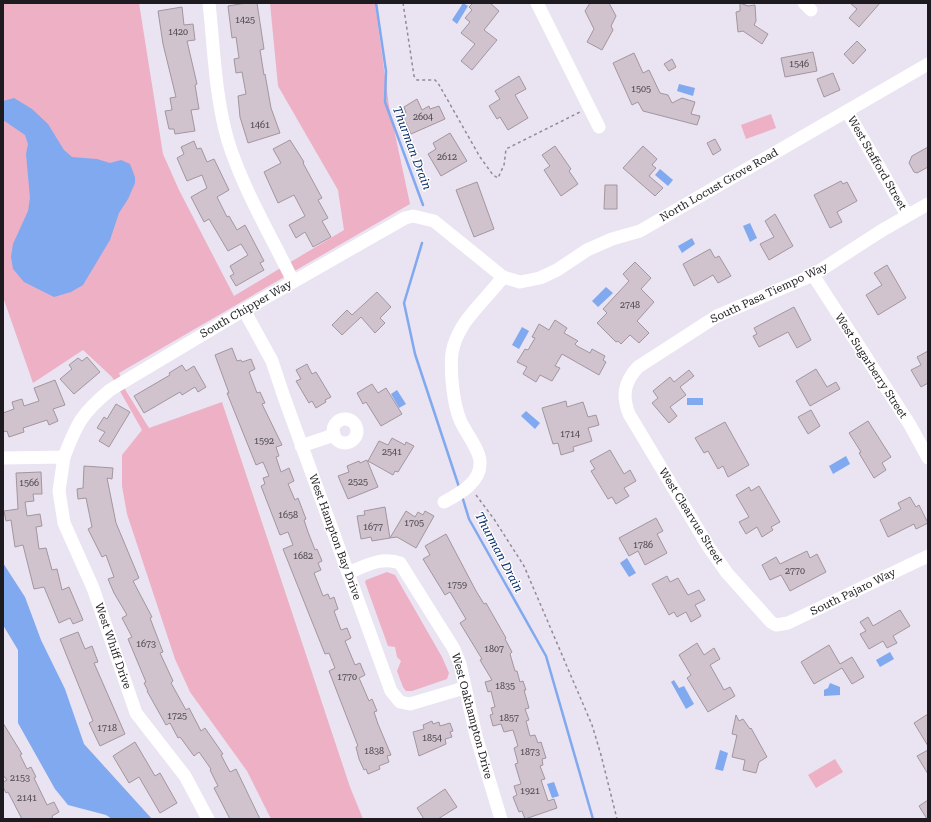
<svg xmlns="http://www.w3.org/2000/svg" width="931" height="822" font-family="'Roboto Serif',serif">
<rect width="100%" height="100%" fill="#eae3f1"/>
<g fill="#edb0c5">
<path d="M3 3H139L163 154 179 190 234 296 344 230 338 190 278 86 270 3H375L389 106 410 204 119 373 126 391 149 428 222 402 350 787 363 819H271L247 771 190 692 175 659 127 514 122 486V455L142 430 112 377 83 350 33 383 3 297Z"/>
<path d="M771 114 776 128 746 139 741 125Z"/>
<path d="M387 572 395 575 442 657 449 673 447 679 412 691H406L403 687 397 671 401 661 397 657 395 647 388 646 365 582 366 580Z"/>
<path d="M835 759 843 772 816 788 808 775Z"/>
</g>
<g fill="#80a9ef">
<path d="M463 3 468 6 457 24 452 20Z"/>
<path d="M679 84 695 88 693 96 677 91Z"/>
<path d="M14 98 32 109 48 124 64 150 72 157 97 159 110 163 121 160 130 164 135 177V183L128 199 119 213 110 240 83 285 71 292 54 297 24 282 13 269 11 257 13 244 28 211 30 198 26 154 28 144 25 135 3 120V101Z"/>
<path d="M660 169 673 180 668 186 655 175Z"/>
<path d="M750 223 757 238 750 242 743 226Z"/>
<path d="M692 238 695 244 682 253 678 246Z"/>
<path d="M606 287 613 293 598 307 592 301Z"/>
<path d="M522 327 529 331 519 349 512 345Z"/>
<path d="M397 390 406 404 399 408 391 394Z"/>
<rect x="687" y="398" width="16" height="7"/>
<path d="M526 411 540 423 535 429 521 416Z"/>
<path d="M846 456 850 464 833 474 829 466Z"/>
<path d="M627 558 636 573 629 577 620 563Z"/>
<path d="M3 563 25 597 41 640 65 689 84 744 152 819H112L106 815 68 805 55 789 18 723V650L3 625Z"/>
<path d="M890 652 894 659 880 667 876 660Z"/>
<path d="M674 680 679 688 684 686 694 704 686 709 671 682Z"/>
<path d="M830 683 840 687V695L824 696V690L828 688Z"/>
<path d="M720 750 728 753 723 771 715 769Z"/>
<path d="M554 782 559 796 552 798 547 784Z"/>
</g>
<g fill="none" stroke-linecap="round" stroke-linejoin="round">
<g stroke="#80a9ef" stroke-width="2.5">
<path d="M376 3 386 71 385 102 423 205"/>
<path d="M422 243 404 303 415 354 459 487"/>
<path d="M462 496 469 519 546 656 593 819"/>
</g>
</g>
<g fill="#d0c3cd" stroke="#a2969f">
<path d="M246 3H257L264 49 260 50 264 75 265 74 271 108 280 133 248 143 240 117 238 96 246 94 242 72 236 73 234 59 239 58 236 37 232 38 228 6Z"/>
<path d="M473 3H490L499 11 484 30 497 40 472 70 461 61 475 44 461 33 470 22 465 18 472 10 469 7Z"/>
<path d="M590 3H609L616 16 611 26 613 30 602 50 587 42 594 29 585 11Z"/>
<path d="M740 3 748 6 755 5 756 21 754 25 768 34 762 44 743 31 738 32 736 12 740 11Z"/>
<path d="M850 3H880L859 27 849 18 857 9Z"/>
<path d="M182 7 184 25 193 24 195 40 187 41 197 84 195 85 199 109 191 110 195 131 175 134 174 129H169L165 111 172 110 170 98 176 97 163 44 158 11Z"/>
<path d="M857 41 866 50 853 64 844 54Z"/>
<path d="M813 52 817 71 785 77 781 58Z"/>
<path d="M634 53 643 73 649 70 660 93 668 95 672 103 682 98 695 102 691 114 700 116 697 125 643 111 638 102 632 105 613 63Z"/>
<path d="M672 59 676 67 669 71 664 64Z"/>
<path d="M833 73 840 90 824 97 817 79Z"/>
<path d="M519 76 526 89 515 95 528 118 508 130 500 117 497 119 489 106 500 99 495 91Z"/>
<path d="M417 99 422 110 429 106 430 109 439 106 445 119 411 134 402 114 406 113 404 107Z"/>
<path d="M450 133 467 161 441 176 428 154 436 149 433 143Z"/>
<path d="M715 139 721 150 713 155 707 143Z"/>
<path d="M290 140 304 162 303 163 322 198 318 200 328 218 322 221 331 237 313 247 305 232 296 238 289 225 305 216 294 195 278 203 264 172 281 163 273 149Z"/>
<path d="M194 141 197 149 201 148 207 162 214 159 229 190 217 197 227 217 229 216 237 230 245 225 264 261 260 263 264 270 236 286 230 276 234 274 230 266 248 255 241 244 228 251 209 219 204 222 191 197 207 188 202 175 187 181 177 158 184 154 181 147Z"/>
<path d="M555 146 571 169 569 171 578 184 561 196 544 170 550 166 542 155Z"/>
<path d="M643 146 657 159 652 165 656 168 649 176 663 188 655 196 623 168Z"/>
<path d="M928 147V167L917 173 914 172 909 163 912 156Z"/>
<path d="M841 181 843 184 847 182 857 201 837 212 842 222 830 228 814 195Z"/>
<path d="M477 182 494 229 474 237 456 190Z"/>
<path d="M605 185H617V209H604Z"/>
<path d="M775 214 793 246 769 260 760 244 774 237 765 221Z"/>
<path d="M710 249 715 258 719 256 731 276 718 283 713 275 694 286 683 264Z"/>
<path d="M635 262 651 278 641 289 654 302 637 321 649 333 639 343 630 335 621 344 618 341 616 342 597 323 607 313 603 309 629 281 623 274Z"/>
<path d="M887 265 906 298 878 315 866 295 882 285 874 273Z"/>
<path d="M377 292 391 307 380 318 385 323 375 333 361 317 342 335 332 325 347 310 352 315Z"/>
<path d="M794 307 811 340 797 348 788 332 759 347 753 336 757 334 754 328Z"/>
<path d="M555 320 567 328 564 333 578 341 575 344 577 346 590 353 592 349 605 356 603 360 606 362 599 375 562 354 555 366 560 368 552 381 540 375 536 382 523 374 527 367 517 362 525 349 528 350 535 338 532 337 539 324 549 330Z"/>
<path d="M232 348 237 361 241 360 242 362 251 359 255 369 249 372 257 393 260 392 265 403 262 404 282 445 276 447 279 456 276 457 281 472 289 468 294 481 288 484 295 500 298 498 306 519 304 520 308 532 315 550 317 549 322 561 318 563 321 570 314 573 323 596 328 594 330 599 334 597 338 609 334 611 341 630 347 628 351 638 345 641 355 665 360 663 365 675 359 678 369 701 372 699 377 711 374 712 378 724 391 755 387 756 389 762 379 766 380 769 368 774 366 769 364 770 359 759 356 747 358 746 329 671 335 668 329 653 325 654 283 549 293 545 288 532 280 535 261 486 265 484 263 478 269 476 263 462 256 465 227 393H229L215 355Z"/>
<path d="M928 351V383L921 387 911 370 921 365 917 357Z"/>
<path d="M87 357 100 372 74 394 60 379 72 369 69 365 78 358 82 361Z"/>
<path d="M307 364 312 374 316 372 331 397 325 400 326 402 316 408 312 401 309 403 296 381 301 379 296 370Z"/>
<path d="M182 365 186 371 194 366 206 387 198 392 195 387 182 395 180 392 144 413 134 396 170 375 169 373Z"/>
<path d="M816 369 827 387 836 382 840 389 810 406 796 381Z"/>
<path d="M689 370 694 376 680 387 686 395 670 407 677 416 669 423 652 403 658 398 653 391 670 377 674 382Z"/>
<path d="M55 380 65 405 53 409 58 421 49 425 47 420 23 428 24 432 9 437 7 431 3 432V413L14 409 12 402 22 399 24 406 39 401 34 388Z"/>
<path d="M372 384 378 393 386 388 402 414 381 426 366 402 363 404 357 393Z"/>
<path d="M566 401 567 407 583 402 588 417 596 415 599 425 588 428 592 441 573 447 574 451 561 455 558 443 553 444 542 408Z"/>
<path d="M116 404 130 412 109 447 99 441 105 432 97 428 104 417 107 419Z"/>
<path d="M811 410 820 426 808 434 798 417Z"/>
<path d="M868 421 891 457 882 463 886 470 874 478 859 453 861 452 849 433Z"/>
<path d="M725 422 749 465 728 477 723 466 718 469 708 451 704 453 695 438Z"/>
<path d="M392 438 405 445 406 442 414 446 398 472 395 471 393 475 368 461 379 441 388 445Z"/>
<path d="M610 450 624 474 630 470 636 481 624 488 629 496 616 504 612 497 608 499 591 471 595 469 590 461Z"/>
<path d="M367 460 378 487 348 499 338 476 349 472 347 466 359 461 360 463Z"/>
<path d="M84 466 113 468 112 479 107 478 116 523 139 578 133 581 152 617 150 618 163 652 160 653 173 681 171 683 186 710 189 708 201 731 205 728 223 754 221 755 230 772 236 769 260 819H230L214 788 218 786 210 770 211 769 199 752 194 756 180 737 178 738 170 723 166 725 147 691H148L144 683 146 682 128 639 132 637 122 618 127 615 114 593 108 579 114 577 106 555 102 557 88 529 92 527 86 498 78 499 77 489 83 488Z"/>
<path d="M41 472 42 494H33L34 501 25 502 27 516 40 514 42 526 36 527 39 549 46 548 52 570 57 569 62 590 69 587 83 620 73 624 70 618 59 623 44 587 34 589 23 545 15 547 11 520 6 521 4 511 18 509 16 473Z"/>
<path d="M759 486 780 522 771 527 773 530 762 537 757 527 746 534 739 522 749 517 736 495 749 487 751 491Z"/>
<path d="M910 497 916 507 919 505 928 523 916 529 914 524 888 537 880 520 901 509 898 503Z"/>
<path d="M385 507 390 538 372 541 371 537 361 539 357 516 365 515 364 511Z"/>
<path d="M406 511 415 517 418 512 423 515 425 511 434 516 416 548 397 537 390 538Z"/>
<path d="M656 518 663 531 657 534 667 553 645 565 638 551 629 556 619 538Z"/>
<path d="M446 534 476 591 484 604 486 603 506 638 505 639 512 652 510 654 515 671H517L520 682 523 681 526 690H524L529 708 525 709 529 720 526 721 530 736 535 735 538 743 541 742 546 758 542 759 543 765 540 766 545 779 541 780 548 801 554 799 557 808 525 819 522 811 519 812 513 797 517 795 514 786 521 784 515 764 518 763 514 748 518 746 513 730 504 732 501 724 493 726 490 715 493 714 491 708 495 707 491 691 488 692 485 682 492 680 480 660 482 659 460 623 466 619 450 592 445 595 423 559 430 555 425 546Z"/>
<path d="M807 551 810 558 817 554 826 572 790 591 781 575 770 580 762 565 776 557 780 564Z"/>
<path d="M667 576 670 582 678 578 688 595 699 590 705 600 695 605 701 616 691 622 686 612 677 617 674 612 669 615 652 584Z"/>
<path d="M900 610 910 626 893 636 897 643 887 648 883 641 869 649 860 634 866 631 860 622 868 617 873 626Z"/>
<path d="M78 632 85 649 92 646 98 662 94 663 125 734 100 746 89 723 93 721 60 639Z"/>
<path d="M697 643 704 655 714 648 720 659 710 665 724 690 730 687 735 696 708 712 687 678 691 675 679 655Z"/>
<path d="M829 645 840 664 852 657 864 677 852 684 842 668 814 684 801 662Z"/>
<path d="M928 714V746L914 723Z"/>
<path d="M736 715 739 721 743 719 750 729 751 728 767 757 759 762 756 773 743 770 745 760 732 757 737 735 732 734Z"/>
<path d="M432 721 433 724 439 722 440 726 450 723 453 731 450 732 452 737 445 739 446 744 419 756 413 732 424 729 423 725Z"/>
<path d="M3 723 22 754 20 755 27 769 31 767 36 777 34 778 47 805 54 802 59 812 52 816 53 819H22L8 792 6 793 3 787V782L7 780 3 775Z"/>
<path d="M135 742 155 776 160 773 177 803 160 813 139 777 129 783 113 756Z"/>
<path d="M928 750V774L917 756Z"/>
<path d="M445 789 457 807 438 819H424L417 808Z"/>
<path d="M928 800V819H927L919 806Z"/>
</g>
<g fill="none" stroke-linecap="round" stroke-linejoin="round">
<g stroke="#908b96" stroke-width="1.5" stroke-dasharray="3 3" stroke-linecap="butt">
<path d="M403 3 414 76 417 80H435L438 83 480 157 493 175 498 178 504 165 506 149 580 112"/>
<path d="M476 495 494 519 524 566 592 725 601 755 617 819"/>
</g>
<g stroke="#fff" stroke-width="13">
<path d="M209 3C214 48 215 97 228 141 243 189 271 236 293 281"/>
<path d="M537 3 599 127"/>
<path d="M804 3 811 10"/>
<path d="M847 111 907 215"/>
<path d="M928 204 881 231 813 275 717 316 638 367C624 382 622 396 629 414L708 546 727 573 771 622 776 625 788 623 928 556"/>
<path d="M813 275 910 425 928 458"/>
<path d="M244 310 272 361 284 397 391 691 400 702 410 704 464 688"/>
<circle cx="345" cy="431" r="12"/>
<path d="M301 446 334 435"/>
<path d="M64 457 59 491 64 523 93 588 136 713 185 776 208 819"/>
<path d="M3 458 64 457C77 423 82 413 110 390L244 310 405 218 413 216 434 221 503 277 520 282 540 278 557 270 587 250 612 239 640 231 928 64"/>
<path d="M444 502C459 494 482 482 480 461 479 449 466 433 461 422 453 405 450 371 452 353 457 322 485 301 503 277"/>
<path d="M348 573C365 566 382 556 400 563L454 649 460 664 476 736 501 819"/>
</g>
</g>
<g text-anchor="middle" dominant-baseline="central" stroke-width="3" stroke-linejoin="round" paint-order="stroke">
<g font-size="9" fill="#4a454b">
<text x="245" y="20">1425</text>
<text x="178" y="32">1420</text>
<text x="799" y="64">1546</text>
<text x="641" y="89">1505</text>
<text x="423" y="117">2604</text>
<text x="260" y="125">1461</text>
<text x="447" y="157">2612</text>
<text x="630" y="305">2748</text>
<text x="570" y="434">1714</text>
<text x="264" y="441">1592</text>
<text x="392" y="452">2541</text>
<text x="358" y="482">2525</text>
<text x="29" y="483">1566</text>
<text x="288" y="515">1658</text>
<text x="414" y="523">1705</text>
<text x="373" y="527">1677</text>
<text x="643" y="545">1786</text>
<text x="303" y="556">1682</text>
<text x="795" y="571">2770</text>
<text x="457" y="585">1759</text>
<text x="146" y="644">1673</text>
<text x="494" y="649">1807</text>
<text x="347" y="677">1770</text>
<text x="505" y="686">1835</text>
<text x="177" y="716">1725</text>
<text x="509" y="718">1857</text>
<text x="107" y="728">1718</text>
<text x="432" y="738">1854</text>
<text x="374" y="751">1838</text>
<text x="530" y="752">1873</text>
<text x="20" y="778">2153</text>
<text x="530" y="791">1921</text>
<text x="27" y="798">2141</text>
</g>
<g font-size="11" fill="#1d1b20" stroke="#fff">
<text transform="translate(877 163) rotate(60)">West Stafford Street</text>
<text transform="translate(719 185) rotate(-30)">North Locust Grove Road</text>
<text transform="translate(769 293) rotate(-25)">South Pasa Tiempo Way</text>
<text transform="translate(246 309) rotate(-30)">South Chipper Way</text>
<text transform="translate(871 366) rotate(57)">West Sugarberry Street</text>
<text transform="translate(691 516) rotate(58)">West Clearvue Street</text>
<text transform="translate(335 537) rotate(70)">West Hampton Bay Drive</text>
<text transform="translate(853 592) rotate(-26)">South Pajaro Way</text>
<text transform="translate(113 646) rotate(71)">West Whiff Drive</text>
<text transform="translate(472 716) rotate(75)">West Oakhampton Drive</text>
</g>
<g font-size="12" font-style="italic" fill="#092d69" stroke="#fff">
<text transform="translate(412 148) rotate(69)">Thurman Drain</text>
<text transform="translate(499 552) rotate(62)">Thurman Drain</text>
</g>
</g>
<rect width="931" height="822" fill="none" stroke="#1d1b20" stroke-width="8"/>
</svg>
